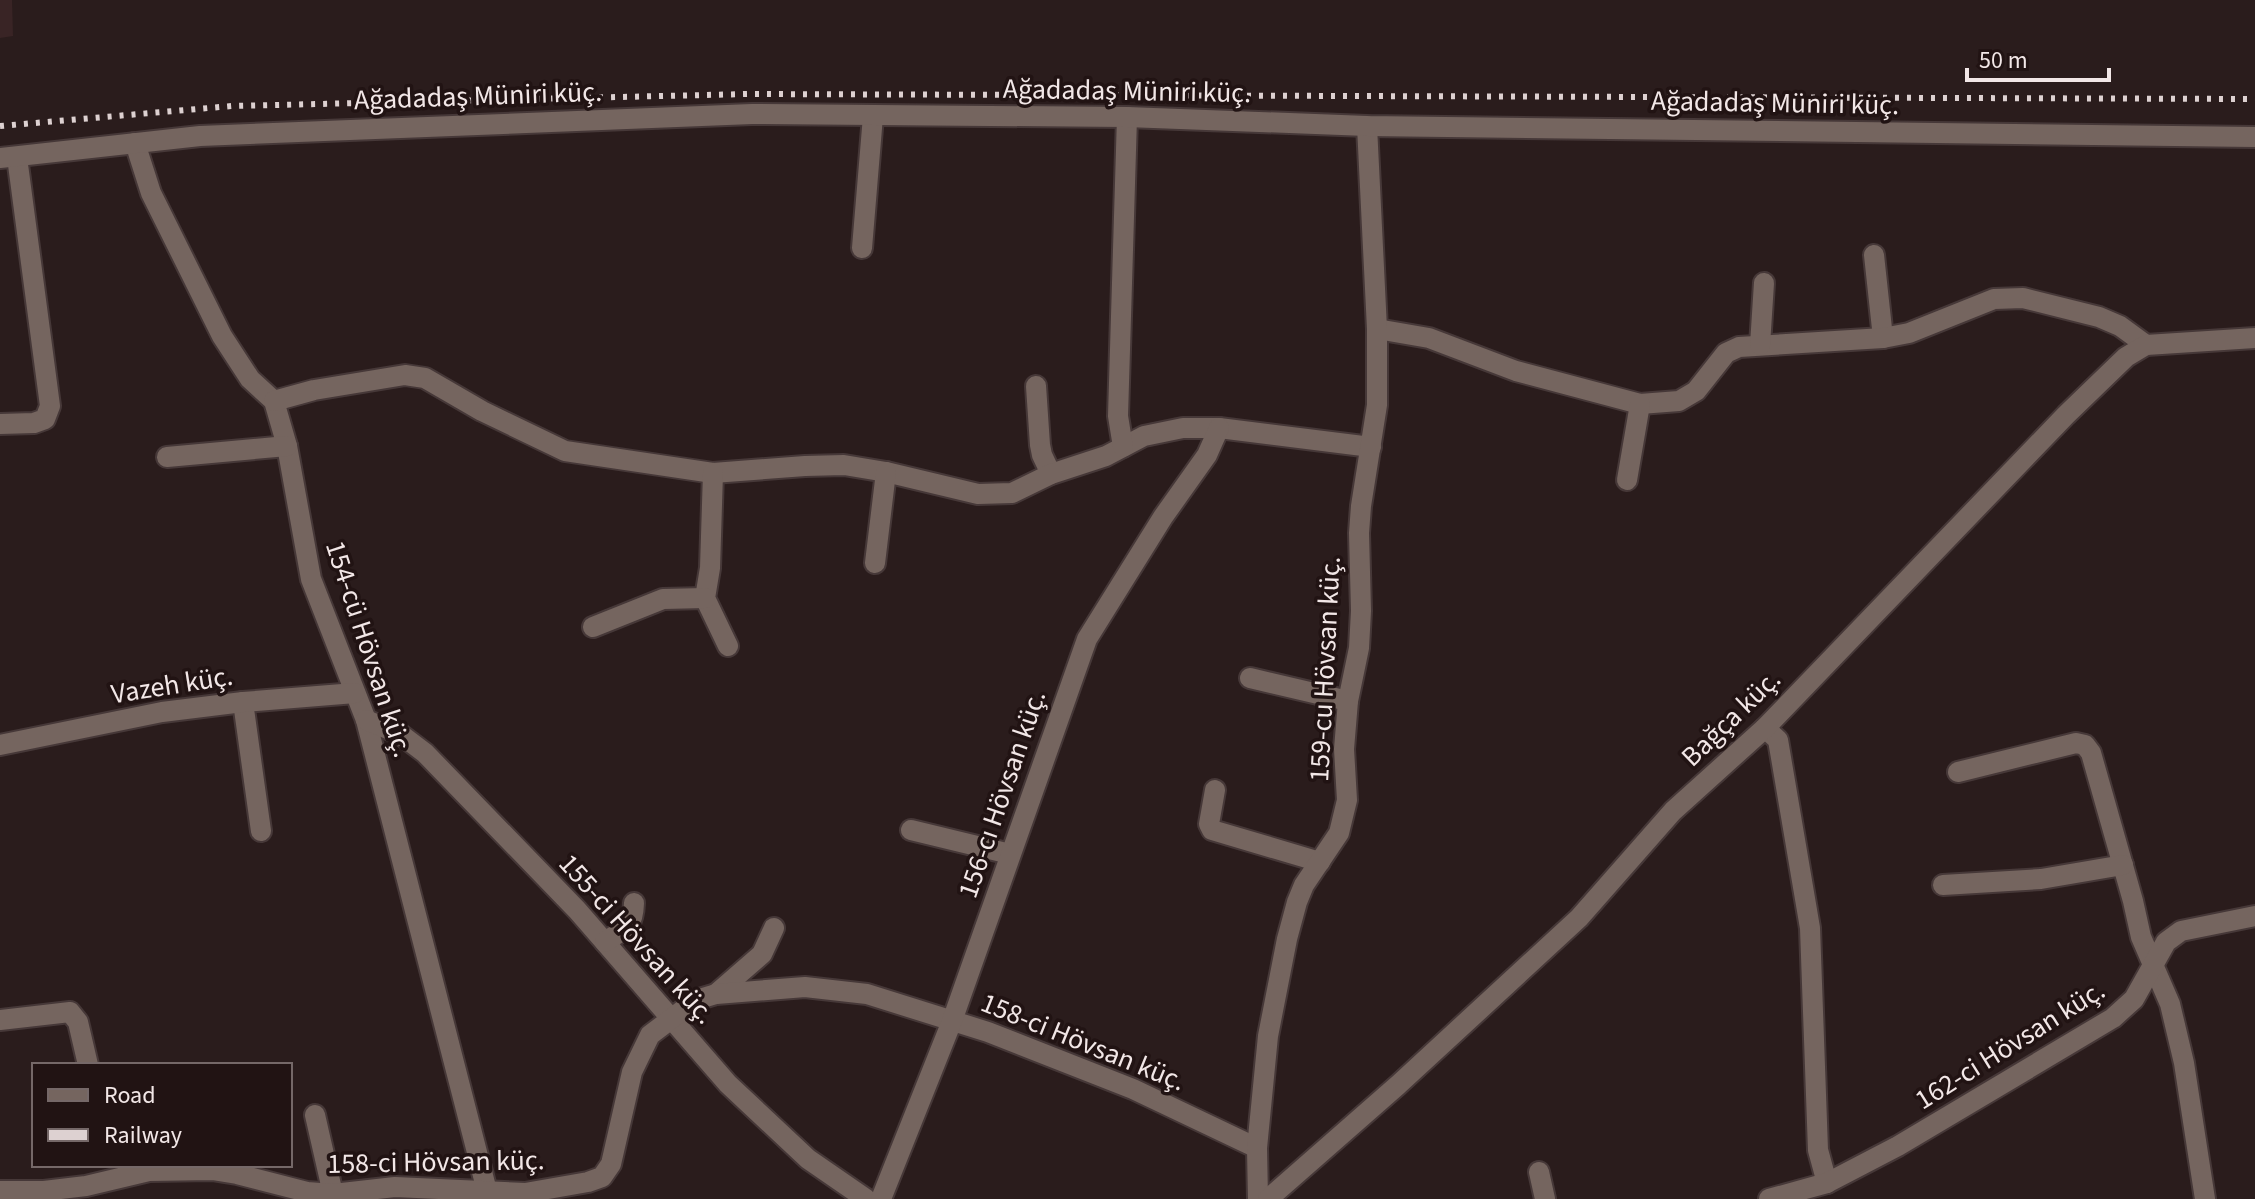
<svg xmlns="http://www.w3.org/2000/svg" width="2255" height="1199" font-family="'Source Sans 3',sans-serif">
<rect width="100%" height="100%" fill="#2a1c1c"/>
<path fill="#392425" d="M0 0H12L13 36 0 38Z"/>
<g fill="none" stroke-linecap="round" stroke-linejoin="round">
<g stroke="#463838" stroke-width="24">
<g id="minor">
<path d="M135 143 151 193 222 336 250 379 274 401 287 446 311 579 366 720 489 1199"/>
<path d="M862 248 873 116"/>
<path d="M1874 255 1883 338"/>
<path d="M1377 329 1429 338 1516 371 1640 404 1679 401 1696 391 1726 353 1739 347 1883 338 1909 333 1994 299 2023 298 2099 317 2120 326 2146 345"/>
<path d="M1760 345 1764 283"/>
<path d="M1036 386 1040 445 1042 455 1051 474"/>
<path d="M274 401 314 390 405 375 425 378 482 411 565 451 713 473 805 466 844 465 886 472 978 494 1012 493 1051 474 1106 456 1144 436 1183 428H1219L1371 447"/>
<path d="M0 424 34 423 45 419 50 406 17 157"/>
<path d="M1123 447 1118 416 1127 117"/>
<path d="M167 457 287 446"/>
<path d="M713 473 710 568 705 598 728 646"/>
<path d="M1627 480 1640 404"/>
<path d="M875 563 886 472"/>
<path d="M593 627 663 599 705 598"/>
<path d="M1250 678 1348 701"/>
<path d="M243 702 261 831"/>
<path d="M366 720 400 734 425 753 577 910 728 1084 808 1159 866 1199"/>
<path d="M1765 728 1778 740 1810 928 1818 1150 1827 1183"/>
<path d="M0 745 162 712 243 702 355 693"/>
<path d="M1958 772 2076 743 2085 745 2091 753 2133 901 2141 937 2170 1004 2184 1063 2205 1199"/>
<path d="M1215 790 1209 824 1212 830 1320 862"/>
<path d="M911 830 1010 854"/>
<path d="M1943 885 2041 879 2123 865"/>
<path d="M605 942C625 928 633 929 634 903"/>
<path d="M716 994 762 954 774 928"/>
<path d="M0 1020 70 1012 78 1022 88 1065"/>
<path d="M315 1115 333 1194"/>
<path d="M1539 1172 1545 1199"/>
<path d="M0 1191H44L86 1186 149 1171 212 1170 237 1174 307 1192 333 1194 395 1187 525 1193 588 1182 602 1177 611 1164 632 1072 650 1035 696 1000 716 994 805 987 867 994 988 1032 1133 1089 1257 1148"/>
<path d="M881 1199 952 1021 1087 639 1163 517 1207 455 1219 428"/>
<path d="M1258 1199 1257 1148 1268 1036 1287 939 1297 902 1304 885 1339 833 1347 800 1344 749 1348 701 1359 648 1361 611 1359 533 1361 506 1377 405V329L1367 126"/>
<path d="M1268 1199 1398 1085 1579 918 1673 811 1765 728 2066 415 2126 357 2146 345 2255 338"/>
<path d="M1769 1199 1827 1183 1898 1146 2113 1018 2134 999 2166 942 2181 931 2255 916"/>
</g>
</g>
<g stroke="#463838" stroke-width="24">
<path id="tertiary" d="M0 158 200 136 752 114 1127 117 1367 126 2255 137"/>
</g>
<use href="#minor" stroke="#75655f" stroke-width="20"/>
<use href="#tertiary" stroke="#75655f" stroke-width="20"/>
<path stroke="#ddd1d1" stroke-width="6" stroke-dasharray="4 8" stroke-linecap="butt" d="M0 126 232 106 748 94 2255 99"/>
</g>
<g text-anchor="middle" dominant-baseline="central" stroke-width="7" stroke-linejoin="round" paint-order="stroke">
<g font-size="28" fill="#f2e7e7" stroke="#211313">
<text transform="translate(1127 91) rotate(1)">Ağadadaş Müniri küç.</text>
<text transform="translate(478 96) rotate(-2)">Ağadadaş Müniri küç.</text>
<text transform="translate(1775 103) rotate(1)">Ağadadaş Müniri küç.</text>
<text transform="translate(369 649) rotate(72)">154-cü Hövsan küç.</text>
<text transform="translate(1325 669) rotate(-87)">159-cu Hövsan küç.</text>
<text transform="translate(172 685) rotate(-9)">Vazeh küç.</text>
<text transform="translate(1731 718) rotate(-44)">Bağça küç.</text>
<text transform="translate(1002 794) rotate(-71)">156-cı Hövsan küç.</text>
<text transform="translate(637 939) rotate(48)">155-ci Hövsan küç.</text>
<text transform="translate(1083 1042) rotate(22)">158-ci Hövsan küç.</text>
<text transform="translate(2010 1045) rotate(-32)">162-ci Hövsan küç.</text>
<text transform="translate(436 1162) rotate(-1)">158-ci Hövsan küç.</text>
</g>
</g>
<rect x="32" y="1063" width="260" height="104" fill="#211313" stroke="#756868" stroke-width="2"/>
<rect x="48" y="1089" width="40" height="12" fill="#75655f" stroke="#756868" stroke-width="2"/>
<text x="104" y="1103" font-size="24" fill="#f2e7e7">Road</text>
<rect x="48" y="1129" width="40" height="12" fill="#ddd1d1" stroke="#756868" stroke-width="2"/>
<text x="104" y="1143" font-size="24" fill="#f2e7e7">Railway</text>
<path d="M1967 68v12h142v-12" fill="none" stroke="#f2e7e7" stroke-width="4"/>
<text x="1979" y="68" font-size="24" fill="#f2e7e7" stroke="#211313" stroke-width="6" paint-order="stroke">50 m</text>
</svg>
